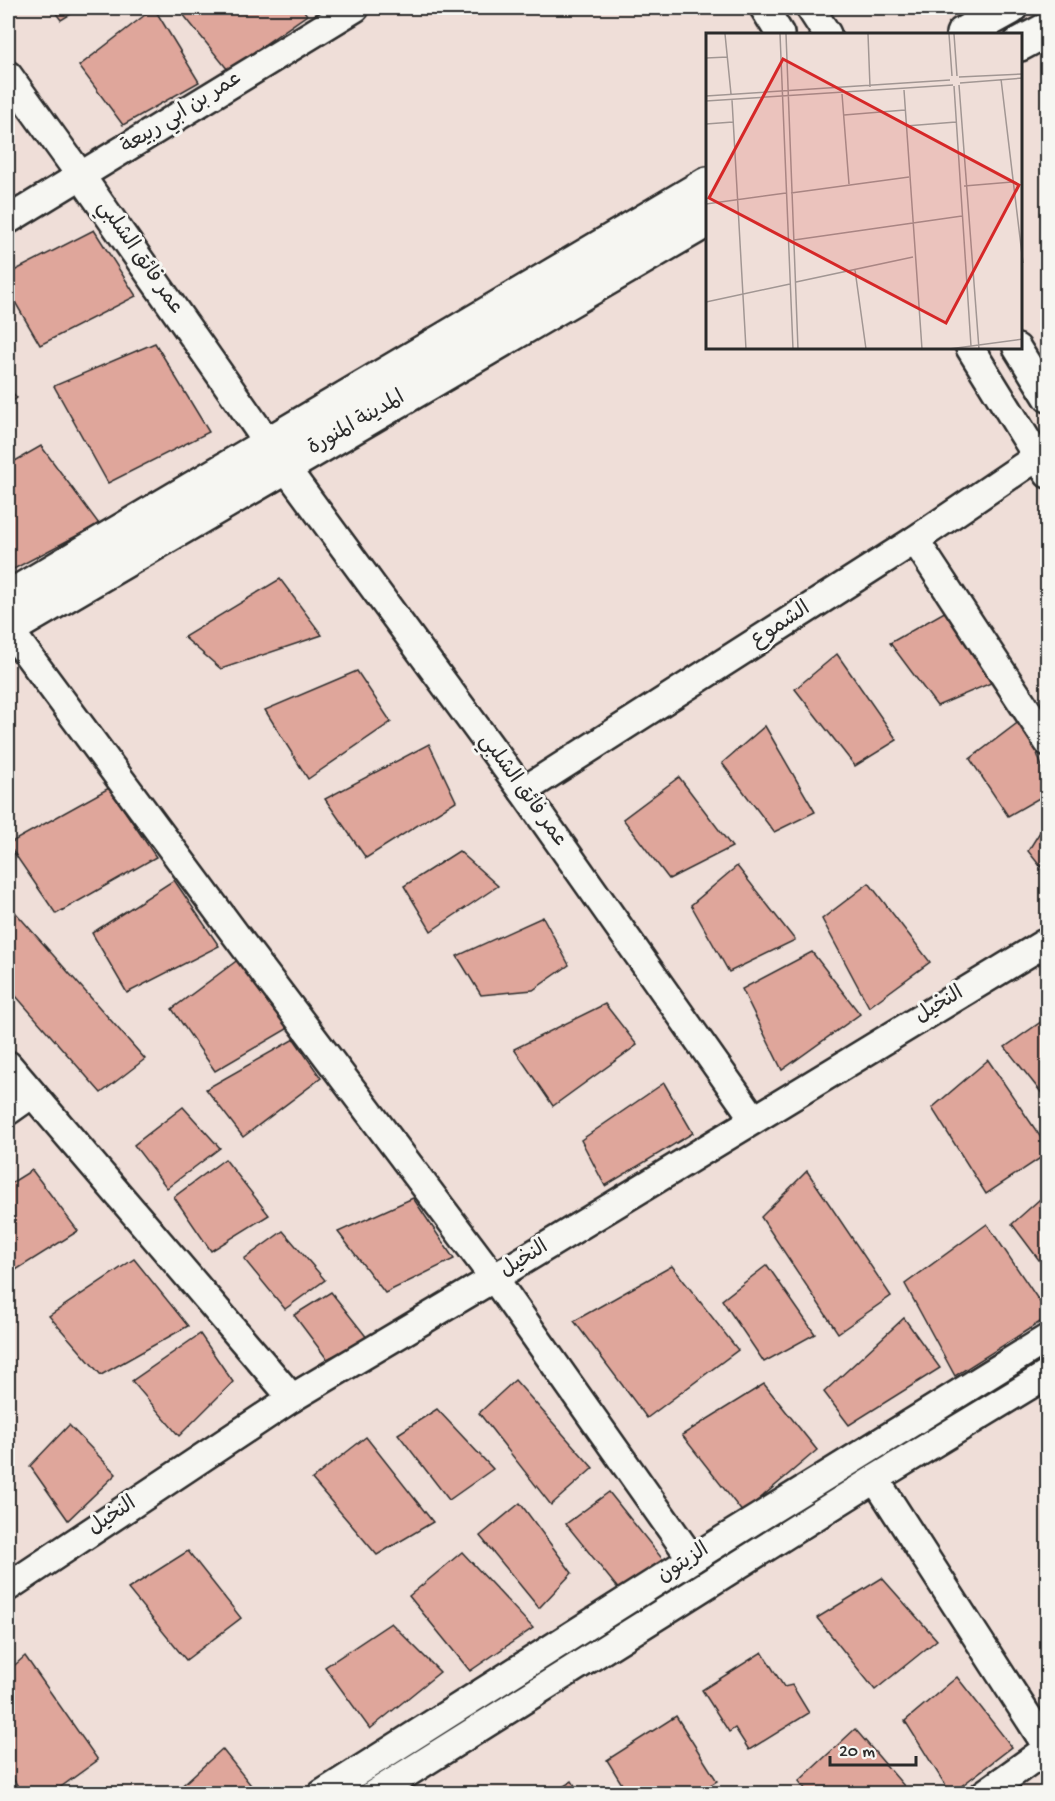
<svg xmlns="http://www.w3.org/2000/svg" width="1055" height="1801" font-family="'Gochi Hand','Playpen Sans Arabic',sans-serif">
<rect width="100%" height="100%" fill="#efded8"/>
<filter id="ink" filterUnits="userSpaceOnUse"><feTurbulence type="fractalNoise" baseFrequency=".0167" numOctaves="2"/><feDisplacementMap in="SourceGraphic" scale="12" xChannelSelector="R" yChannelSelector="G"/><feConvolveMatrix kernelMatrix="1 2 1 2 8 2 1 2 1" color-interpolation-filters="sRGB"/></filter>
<g filter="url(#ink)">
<g fill="#dfa69b" stroke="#2b2b2b" stroke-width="1.5">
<path d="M52 8H81L61 20Z"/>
<path d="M154 8 199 82 123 125 79 66Z"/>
<path d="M178 8H302L307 15 228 70Z"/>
<path d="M94 230 136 296 40 345 8 290V274Z"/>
<path d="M155 343 209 432 108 483 54 386Z"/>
<path d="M8 387 17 398 8 405Z"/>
<path d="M41 446 99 524 8 572V465Z"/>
<path d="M280 579 322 635 221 669 184 637Z"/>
<path d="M948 610 991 683 937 706 890 643Z"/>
<path d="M837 654 897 740 855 766 795 689Z"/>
<path d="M357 671 391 722 308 779 265 710Z"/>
<path d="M1024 718 1048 783V793L1008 816 970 759Z"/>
<path d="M765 726 815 812 774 832 722 763Z"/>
<path d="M429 744 456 801 366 858 325 799Z"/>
<path d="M679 777 732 847 669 879 623 819Z"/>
<path d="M109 788 156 857 56 914 8 844Z"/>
<path d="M1048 819V876L1028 851Z"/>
<path d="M459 851 498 886 431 931 404 886Z"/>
<path d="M737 866 795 940 729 972 691 905Z"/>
<path d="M174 880 219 946 127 993 92 933Z"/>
<path d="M869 883 930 962 869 1007 822 919Z"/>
<path d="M8 904 145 1059 101 1093 8 987Z"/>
<path d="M543 917 569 965 533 990 481 995 457 956Z"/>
<path d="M812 952 860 1014 782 1070 742 989Z"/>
<path d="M239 959 292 1026 215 1071 172 1009Z"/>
<path d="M605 1004 637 1045 553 1106 514 1049Z"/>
<path d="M1048 1017V1101L1005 1047Z"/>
<path d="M294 1039 321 1078 243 1137 206 1089Z"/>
<path d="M988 1060 1048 1148V1153L986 1194 932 1108Z"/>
<path d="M664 1083 693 1133 605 1186 581 1140Z"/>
<path d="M183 1107 220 1148 167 1188 134 1145Z"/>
<path d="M225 1159 269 1215 211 1251 174 1197Z"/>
<path d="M32 1170 78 1231 8 1275V1185Z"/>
<path d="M807 1171 891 1296 838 1333 761 1217Z"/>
<path d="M1048 1192V1272L1012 1224Z"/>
<path d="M413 1198 454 1259 385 1293 338 1232Z"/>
<path d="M987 1224 1048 1314V1317L955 1376 905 1284Z"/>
<path d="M283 1231 325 1280 285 1309 244 1259Z"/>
<path d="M134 1259 188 1326 101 1375 49 1316Z"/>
<path d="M767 1265 815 1334 764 1362 722 1300Z"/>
<path d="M672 1266 738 1350 647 1418 574 1321Z"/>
<path d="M331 1292 368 1339 327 1359 294 1315Z"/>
<path d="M904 1318 940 1368 849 1425 824 1392Z"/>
<path d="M200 1334 233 1382 179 1436 132 1381Z"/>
<path d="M515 1380 593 1468 551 1505 479 1413Z"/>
<path d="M764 1384 817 1450 743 1513 682 1435Z"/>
<path d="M437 1409 493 1469 449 1500 398 1434Z"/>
<path d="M69 1425 116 1474 68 1520 30 1466Z"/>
<path d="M366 1437 433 1522 377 1555 312 1479Z"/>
<path d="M609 1492 664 1561 620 1591 566 1524Z"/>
<path d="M520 1503 572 1573 539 1608 480 1536Z"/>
<path d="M188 1551 241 1618 186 1660 128 1589Z"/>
<path d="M462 1552 533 1628 470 1671 409 1596Z"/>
<path d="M882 1578 937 1640 875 1690 817 1618Z"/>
<path d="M391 1623 440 1672 370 1729 325 1667Z"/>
<path d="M762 1652 784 1687 792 1685 809 1713 749 1750 735 1728 729 1732 702 1690Z"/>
<path d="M25 1656 98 1760 51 1794H23L8 1771V1671Z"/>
<path d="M957 1677 1012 1747 951 1794 905 1721Z"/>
<path d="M676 1716 717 1781 696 1794H628L607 1760Z"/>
<path d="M855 1729 911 1794H809L799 1781Z"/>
<path d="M222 1749 258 1794H173Z"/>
<path d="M572 1781 580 1794H551Z"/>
</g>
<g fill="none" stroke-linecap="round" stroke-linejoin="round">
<g stroke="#2b2b2b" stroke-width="32">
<g id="minor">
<path d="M764 8 780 34"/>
<path d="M810 8 827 34"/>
<path d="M8 75 81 176 268 443"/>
<path d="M8 220 355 8"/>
<path d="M970 348 1048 474"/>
<path d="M1017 348 1048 398"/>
<path d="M285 467 523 791 754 1119"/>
<path d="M915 540 1048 742"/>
<path d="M8 628 244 946 494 1278 692 1559"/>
<path d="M523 791 915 540 1037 457"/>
<path d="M8 1065 292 1398"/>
<path d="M8 1111 32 1094"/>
<path d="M875 1479 1048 1748"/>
<path d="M8 1587 292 1398 494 1278 1048 941"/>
<path d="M322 1794 692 1559 1048 1338"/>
<path d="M374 1794 875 1479 1048 1374"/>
<path d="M984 1794 1048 1748"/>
</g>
</g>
<g stroke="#2b2b2b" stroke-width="38">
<g id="major">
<path d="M963 34 1010 8"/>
<path d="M1020 44 1048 29"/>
<path d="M8 598 707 184"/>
<path d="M8 629 707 220"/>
</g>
</g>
<use href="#minor" stroke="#f6f6f2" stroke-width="27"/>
<use href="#major" stroke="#f6f6f2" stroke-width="33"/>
</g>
</g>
<g text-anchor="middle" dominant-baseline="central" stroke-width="6" stroke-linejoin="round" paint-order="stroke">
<g font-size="21" fill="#2b2b2b" stroke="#f6f6f2">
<text transform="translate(182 114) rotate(-32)">عمر بن ابي ربيعة</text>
<text transform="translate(139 258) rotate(55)">عمر فائق الشلبي</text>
<text transform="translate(357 424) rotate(-30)">المدينة المنورة</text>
<text transform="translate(781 626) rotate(-33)">الشموع</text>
<text transform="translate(522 791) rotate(54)">عمر فائق الشلبي</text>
<text transform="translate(940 1006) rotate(-31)">النخيل</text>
<text transform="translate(525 1260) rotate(-32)">النخيل</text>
<text transform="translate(113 1517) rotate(-33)">النخيل</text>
<text transform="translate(684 1564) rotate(-32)">الزيتون</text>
</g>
</g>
<g transform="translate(706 33)">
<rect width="316" height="316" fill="#efded8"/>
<path fill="none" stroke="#a19693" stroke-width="1.5" d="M19 1 25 61M74 1 87 316M80 1 92 316M162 1 164 54M243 1 246 43M248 1 251 43M0 25 22 24M253 44 317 41M295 46 317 230M254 50 317 45M253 52 273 316M248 53 265 313M198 57 216 316M136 61 143 151M0 63 244 47M26 67 40 316M0 68 247 52M138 82 199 77M0 91 27 89M200 93 250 89M258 153 306 149M85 160 203 144M0 171 80 160M88 207 256 183M149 237 160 316M90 249 207 224M0 269 84 251M243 316 317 306"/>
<path fill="#d62828" fill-opacity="0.15" stroke="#d62828" stroke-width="3" d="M77 26 313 152 240 290 3 165Z"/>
<rect width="316" height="316" fill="none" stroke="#2b2b2b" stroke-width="3"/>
</g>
<rect width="1055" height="1801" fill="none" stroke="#f6f6f2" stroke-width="30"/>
<rect x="15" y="15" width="1025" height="1771" fill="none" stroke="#2b2b2b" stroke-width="2" filter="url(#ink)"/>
<path d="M830 1756v9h86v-9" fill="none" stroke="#2b2b2b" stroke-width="3"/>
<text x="839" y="1756" font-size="18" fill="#2b2b2b" stroke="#f6f6f2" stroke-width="4.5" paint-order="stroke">20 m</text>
</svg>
